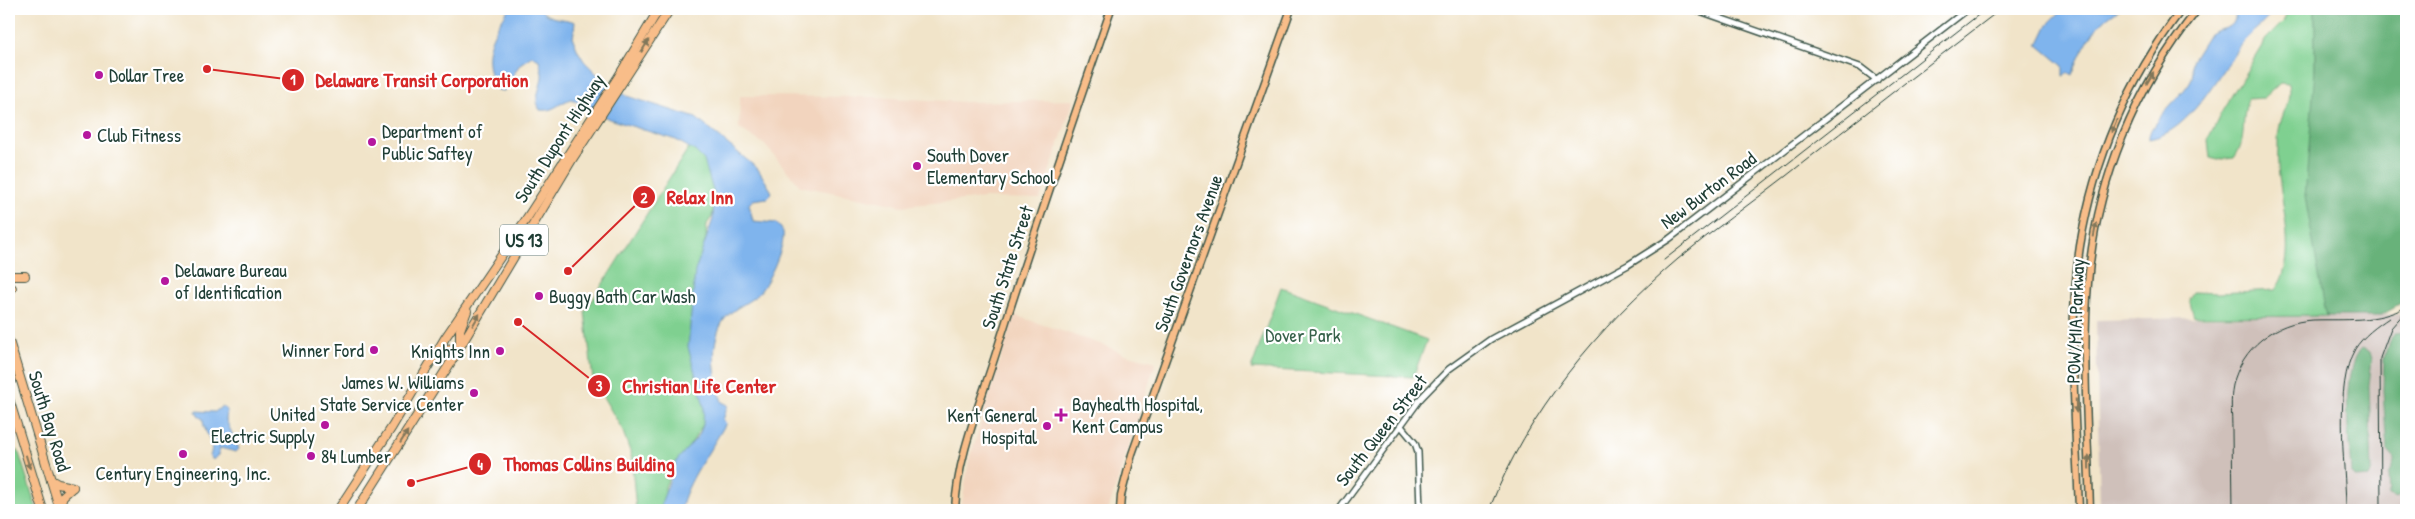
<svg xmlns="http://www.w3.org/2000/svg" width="2415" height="519" font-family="'Patrick Hand',sans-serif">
<rect width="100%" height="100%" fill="#fff"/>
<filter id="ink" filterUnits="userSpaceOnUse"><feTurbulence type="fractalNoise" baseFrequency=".02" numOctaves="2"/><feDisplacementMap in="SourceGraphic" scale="10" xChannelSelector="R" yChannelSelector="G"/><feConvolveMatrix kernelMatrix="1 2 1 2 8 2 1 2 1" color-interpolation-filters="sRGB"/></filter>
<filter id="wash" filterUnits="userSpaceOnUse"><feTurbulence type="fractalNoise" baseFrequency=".0096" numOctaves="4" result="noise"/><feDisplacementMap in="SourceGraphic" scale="20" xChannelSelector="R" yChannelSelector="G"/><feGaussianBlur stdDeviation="1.12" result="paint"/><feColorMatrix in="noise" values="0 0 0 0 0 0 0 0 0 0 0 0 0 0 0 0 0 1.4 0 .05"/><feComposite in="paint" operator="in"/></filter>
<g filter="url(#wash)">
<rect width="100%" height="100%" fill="#f1e4c9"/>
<g fill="#f2d4be">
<path d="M740 96 875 97 965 102 1074 100 1040 199 984 198 903 206 800 186 765 145 739 128Z"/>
<path d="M1014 315 1103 345 1125 354 1156 362 1108 510H961L969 461Z"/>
</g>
<path fill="#cfc0ba" d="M2406 314V510H2100L2096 320Z"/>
<g fill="#7fd090" stroke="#4f8662">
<path d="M2288 9H2315V70L2327 316 2194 317 2189 299 2193 292 2219 293 2275 290C2303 254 2274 190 2278 148 2278 140 2278 132 2280 125 2283 111 2292 99 2288 84L2280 83 2264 98 2248 99C2240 121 2248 139 2234 158L2218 160 2210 158 2208 140 2221 113 2266 39 2283 22Z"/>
<path d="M689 147 705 154 716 195 712 217 707 224 706 238 694 283 708 417 668 480 665 487 666 510H636L631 454 622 429 593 380 585 312Z"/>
<path d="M1281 287 1427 340 1413 377 1251 369Z"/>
<path d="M18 450 37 510H9V453Z"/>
</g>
<g fill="#67b27a" stroke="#437857">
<path d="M2315 9H2406V301L2380 316H2327L2325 309 2305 197 2315 70Z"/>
<path d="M2406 332V471L2403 473 2402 492 2397 498 2389 495 2388 476 2395 459 2387 450 2383 391 2384 357 2389 341 2395 333Z"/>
<path d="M2362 348 2370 352 2372 359 2369 385 2372 470 2369 477 2356 478 2351 474C2350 445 2339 368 2362 348Z"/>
</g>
<g fill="#7fb4ed" stroke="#4f7890">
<path d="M508 9H540C550 21 562 17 575 22L573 39 578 51 584 61 607 84 627 96 696 118 758 169 772 192 767 198 753 200 749 204 753 221 776 223C779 226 782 229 783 232 786 245 767 286 757 295 744 306 727 310 720 327 710 349 715 380 722 402L728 405 723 420 726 423C712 449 686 482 681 510H661L662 501 677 460 699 435 703 425 704 406 688 347 695 271 713 219 714 194 704 160 695 151 676 140 609 119 572 99C559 102 555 112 540 110 532 97 543 87 542 73 541 69 540 64 539 60L532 56 520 64 504 91 497 90C484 67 485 48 498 26 501 20 506 15 508 9Z"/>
<path d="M2063 9H2120C2094 23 2082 49 2072 75L2069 73 2063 76V66L2038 45 2048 24Z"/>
<path d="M2235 9H2268L2270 15C2263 25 2251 32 2243 42 2218 72 2192 132 2149 139 2147 124 2183 96 2191 80 2195 72 2190 69 2192 61L2209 34C2221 26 2238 33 2235 9Z"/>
<path d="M222 406 227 410 226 420 239 449 236 452 220 448 218 455 213 460 210 456C216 441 203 434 203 419L198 416 196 411 215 412Z"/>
</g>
</g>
<g filter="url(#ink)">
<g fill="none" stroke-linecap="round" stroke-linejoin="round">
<g stroke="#3e564a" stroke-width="8">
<g id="minor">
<path d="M1694 9 1860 67 1877 80"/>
<path d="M1401 426 1415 443 1418 452 1420 510"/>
<path d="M1339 510 1421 398 1449 369 1491 339 1628 265 1669 239 1968 9"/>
</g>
</g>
<g stroke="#3e564a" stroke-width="9">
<g id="major">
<path d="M955 510C957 457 980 404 996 353 1032 238 1072 123 1111 9"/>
<path d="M1120 510 1121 496 1132 454 1291 9"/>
<path d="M2079 510C2076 423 2067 333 2080 246 2094 159 2129 79 2182 9"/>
<path d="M2090 510C2088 435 2082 358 2088 283 2096 181 2135 88 2198 9"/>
</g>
</g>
<g stroke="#3e564a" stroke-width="10">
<g id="highway">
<path d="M9 276H25"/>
<path d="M9 290 12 288"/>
<path d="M9 341 60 510"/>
<path d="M439 354 443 349 460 348V330L467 311"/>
<path d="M9 399 43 510"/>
<path d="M51 480 58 484 73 487"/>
<path d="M59 508 63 496 73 487"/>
<path d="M338 510 392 427 445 338 525 221 617 79 659 9"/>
<path d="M357 510 451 362 573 158 670 9"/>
</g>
</g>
<use href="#minor" stroke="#fff" stroke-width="5"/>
<use href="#major" stroke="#f8bd89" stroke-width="6"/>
<use href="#highway" stroke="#f8bd89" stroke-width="8"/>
<g stroke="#1f3d34" stroke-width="1">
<path d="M1664 260 1986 9"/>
<path d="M2346 505C2345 463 2334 385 2355 349 2363 336 2377 326 2389 318"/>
<path d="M1489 510C1528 411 1598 327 1678 259 1713 230 1750 204 1786 176 1857 120 1929 64 2001 9"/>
<path d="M2233 510C2233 484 2232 457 2232 430 2232 415 2230 399 2233 385 2242 347 2275 322 2313 320 2345 319 2377 323 2406 307"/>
<path d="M2381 510 2380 358 2391 328 2406 311"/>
</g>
</g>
<defs><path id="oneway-solid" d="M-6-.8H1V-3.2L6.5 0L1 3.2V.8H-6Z" transform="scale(1.25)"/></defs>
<g fill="#81775a">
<use href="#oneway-solid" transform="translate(645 46) rotate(-58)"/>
<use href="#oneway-solid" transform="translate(2150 78) rotate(-60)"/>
<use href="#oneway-solid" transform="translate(2114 126) rotate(113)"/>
<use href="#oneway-solid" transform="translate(2095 230) rotate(-79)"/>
<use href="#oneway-solid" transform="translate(476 320) rotate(-59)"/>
<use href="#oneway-solid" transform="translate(2076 406) rotate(88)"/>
<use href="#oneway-solid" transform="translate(404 437) rotate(-58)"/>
<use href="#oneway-solid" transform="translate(28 462) rotate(73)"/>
<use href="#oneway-solid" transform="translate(2089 462) rotate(-91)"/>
</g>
</g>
<g fill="#b5179e" stroke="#fff" stroke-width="2">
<circle cx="99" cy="75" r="5"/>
<circle cx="87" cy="135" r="5"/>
<circle cx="372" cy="142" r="5"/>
<circle cx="917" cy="166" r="5"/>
<circle cx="165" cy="281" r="5"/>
<circle cx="539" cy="296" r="5"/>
<circle cx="374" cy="350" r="5"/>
<circle cx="500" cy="351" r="5"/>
<circle cx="474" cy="393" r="5"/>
<path d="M1058.5 407.5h5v5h5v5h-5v5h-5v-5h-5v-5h5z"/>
<circle cx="325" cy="425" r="5"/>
<circle cx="1047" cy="426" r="5"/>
<circle cx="183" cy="454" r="5"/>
<circle cx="311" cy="456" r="5"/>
</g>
<g text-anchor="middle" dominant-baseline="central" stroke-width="4.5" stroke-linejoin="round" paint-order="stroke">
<rect fill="#fff" stroke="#627771" stroke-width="1" x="500" y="224.5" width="48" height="31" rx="4"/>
<g font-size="18" font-weight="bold" fill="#1f3d34">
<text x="524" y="240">US 13</text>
</g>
<g font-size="19" fill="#1f3d34" stroke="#fff" text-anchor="start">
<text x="109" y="75">Dollar Tree</text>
<text x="382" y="131">Department of<tspan x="382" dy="22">Public Saftey</tspan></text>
<text x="97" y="135">Club Fitness</text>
<text x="927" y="155">South Dover<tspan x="927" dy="22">Elementary School</tspan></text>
<text x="175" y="270">Delaware Bureau<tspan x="175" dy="22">of Identification</tspan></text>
<text x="549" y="296">Buggy Bath Car Wash</text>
<text x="364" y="350" text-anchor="end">Winner Ford</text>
<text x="490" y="351" text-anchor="end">Knights Inn</text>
<text x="464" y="382" text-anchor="end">James W. Williams<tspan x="464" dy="22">State Service Center</tspan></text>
<text x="1072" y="404">Bayhealth Hospital,<tspan x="1072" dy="22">Kent Campus</tspan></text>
<text x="315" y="414" text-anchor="end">United<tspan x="315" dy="22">Electric Supply</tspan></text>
<text x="1037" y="415" text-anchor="end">Kent General<tspan x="1037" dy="22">Hospital</tspan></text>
<text x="321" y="456">84 Lumber</text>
<text x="183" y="473" text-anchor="middle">Century Engineering, Inc.</text>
</g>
<g font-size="19" fill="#1f3d34" stroke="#fff">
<text transform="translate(559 138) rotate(-57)">South Dupont Highway</text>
<text transform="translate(1708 190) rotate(-37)">New Burton Road</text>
<text transform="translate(1188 253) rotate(-70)">South Governors Avenue</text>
<text transform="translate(1007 267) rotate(-72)">South State Street</text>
<text transform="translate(2075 321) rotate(-88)">POW/MIA Parkway</text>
<text transform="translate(50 421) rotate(73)">South Bay Road</text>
<text transform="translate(1381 430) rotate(-52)">South Queen Street</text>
</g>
<g font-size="19" fill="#37624b" stroke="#fff">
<text x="1303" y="335">Dover Park</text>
</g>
</g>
<path fill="none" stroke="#d62828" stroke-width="2" d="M207 69L293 80M568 271L644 197M518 322L599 386M411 483L480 464"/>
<g fill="#d62828" stroke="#fff" stroke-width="2">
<circle cx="207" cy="69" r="5"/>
<circle cx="568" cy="271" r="5"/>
<circle cx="518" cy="322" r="5"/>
<circle cx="411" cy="483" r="5"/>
<circle cx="293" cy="80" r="12"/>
<circle cx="644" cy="197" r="12"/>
<circle cx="599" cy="386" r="12"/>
<circle cx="480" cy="464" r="12"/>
</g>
<g font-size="15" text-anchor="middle" font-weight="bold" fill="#fff">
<text x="293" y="85">1</text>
<text x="644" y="203">2</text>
<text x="599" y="391">3</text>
<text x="480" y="470">4</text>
</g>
<g font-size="20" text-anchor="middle" font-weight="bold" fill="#d62828" stroke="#fff" stroke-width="4.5" stroke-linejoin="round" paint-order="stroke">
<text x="422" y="87">Delaware Transit Corporation</text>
<text x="700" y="204">Relax Inn</text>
<text x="699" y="393">Christian Life Center</text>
<text x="589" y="471">Thomas Collins Building</text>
</g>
<rect width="2415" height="519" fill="none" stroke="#fff" stroke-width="30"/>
</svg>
